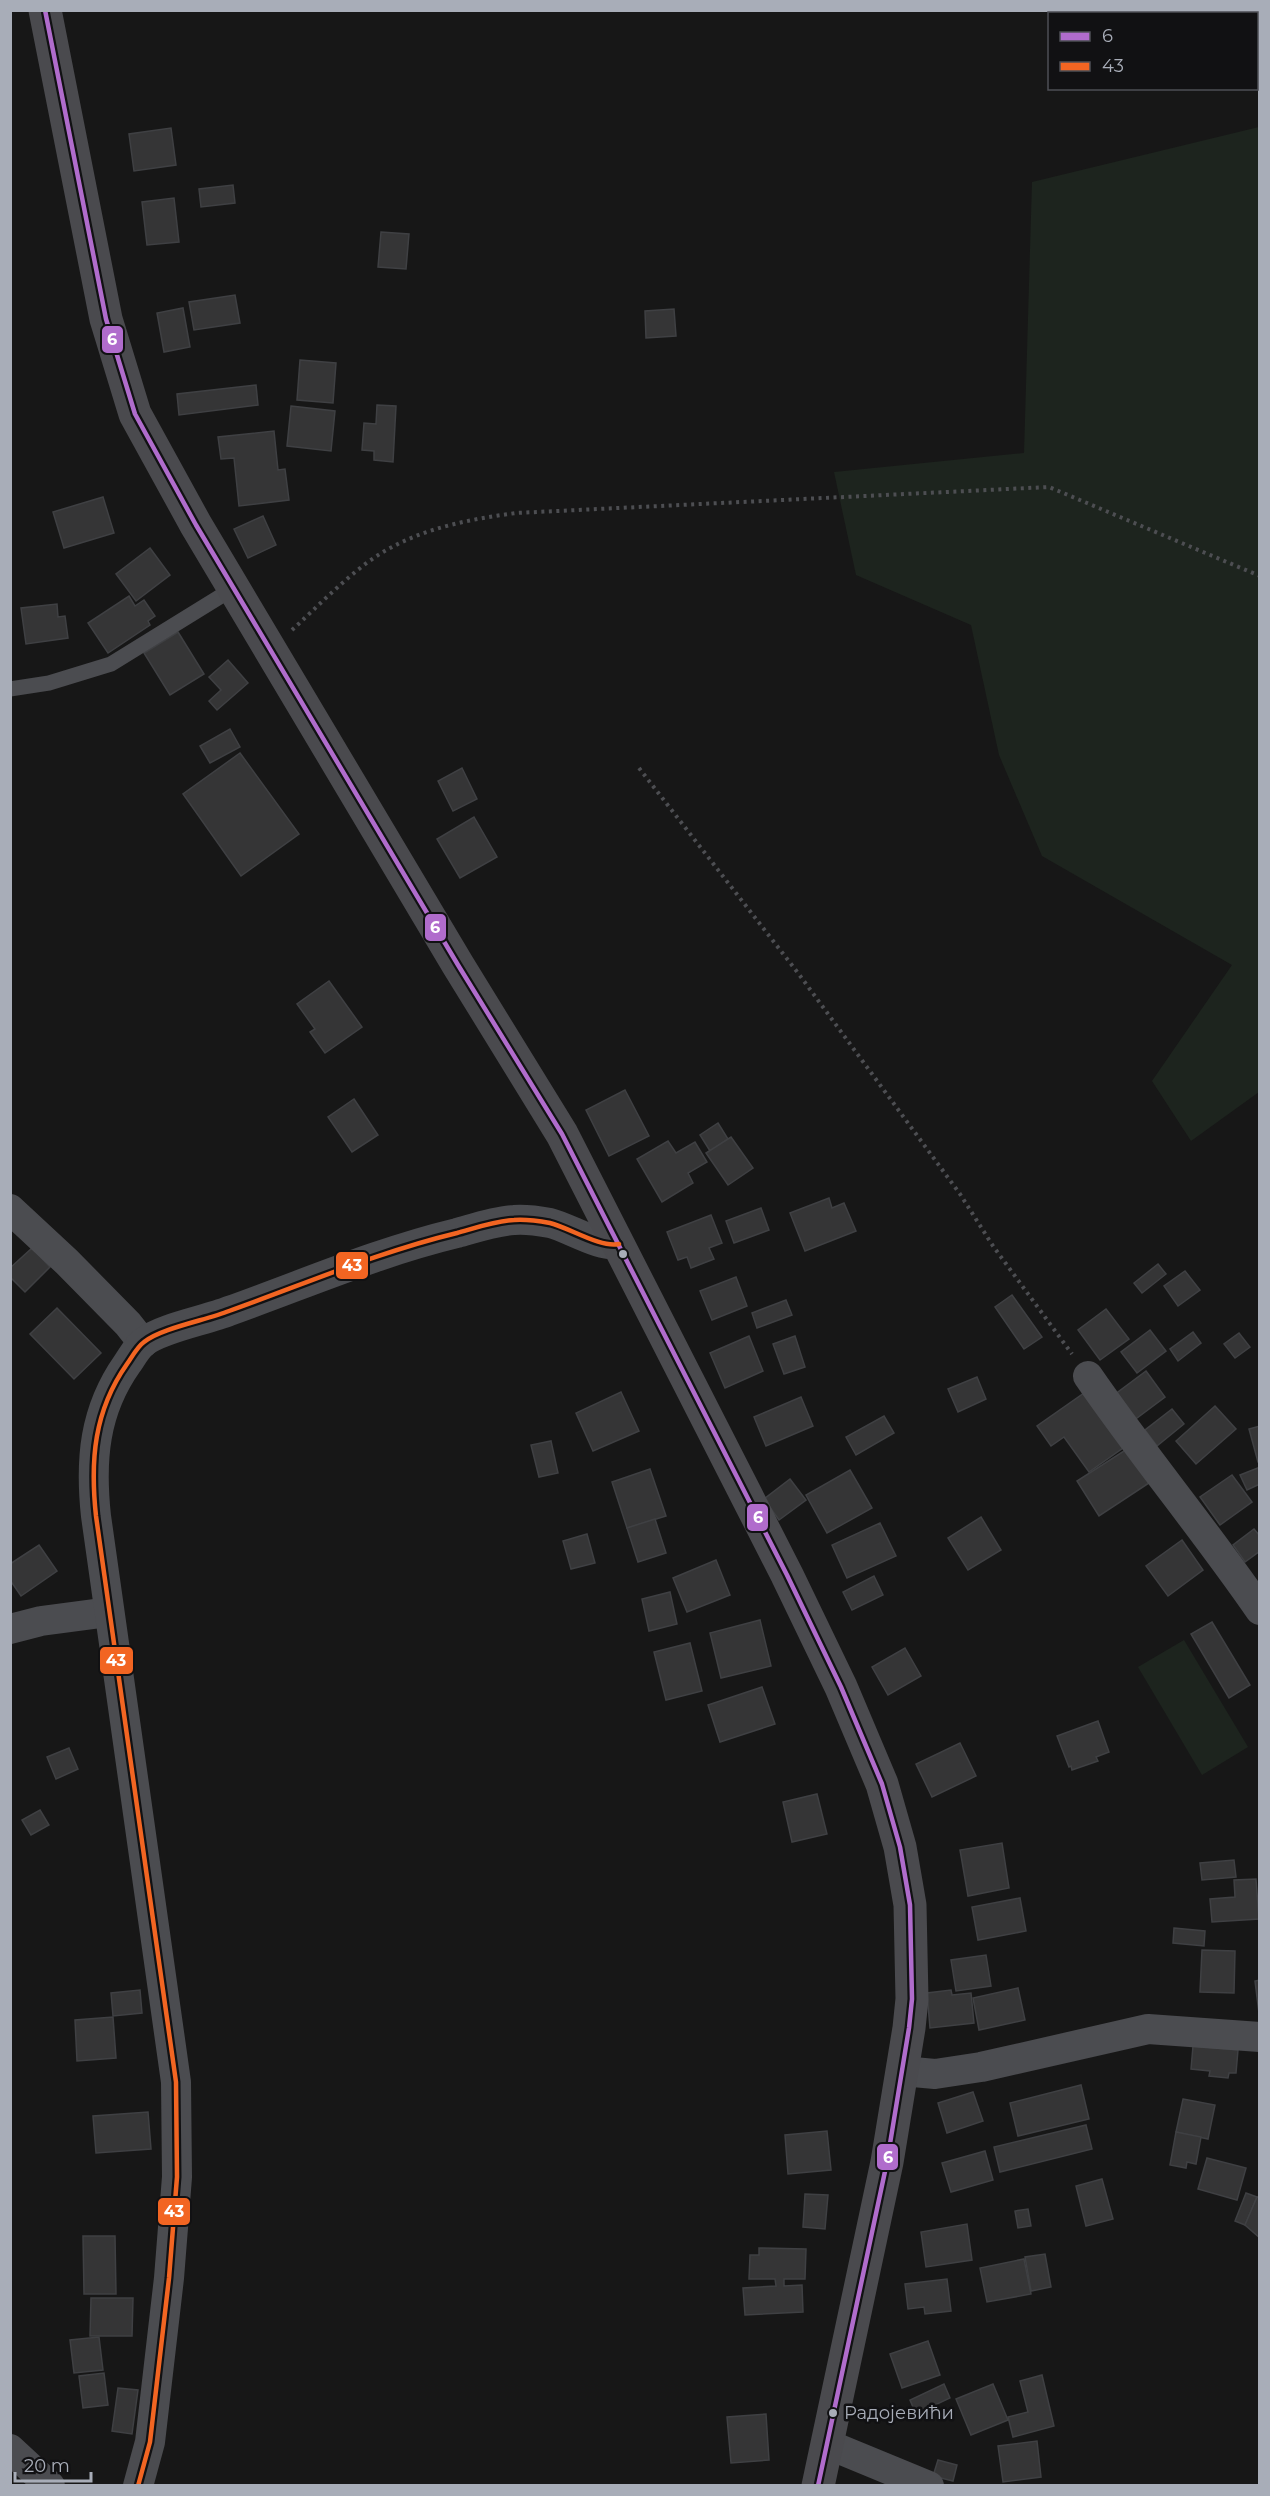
<svg xmlns="http://www.w3.org/2000/svg" width="1270" height="2496" font-family="Montserrat,sans-serif">
<rect width="100%" height="100%" fill="#171717"/>
<g fill="#1d241e">
<path d="M1259 127V1092L1191 1141 1152 1081 1232 965 1042 856 999 755 971 625 856 575 834 472 1024 453 1032 182Z"/>
<path d="M1184 1640 1248 1747 1202 1775 1138 1667Z"/>
</g>
<g fill="#353536" stroke="#3f4043" stroke-width="1.5">
<path d="M171 128 176 165 134 171 129 134Z"/>
<path d="M233 185 235 203 201 207 199 189Z"/>
<path d="M174 198 179 242 147 245 142 202Z"/>
<path d="M381 232 409 234 406 269 378 267Z"/>
<path d="M235 295 240 323 194 330 189 302Z"/>
<path d="M183 308 190 347 164 352 157 313Z"/>
<path d="M674 309 676 336 646 338 645 311Z"/>
<path d="M300 360 336 363 333 403 297 400Z"/>
<path d="M256 385 258 405 179 415 177 394Z"/>
<path d="M377 405 396 406 393 462 374 460V451L362 450 364 423 376 424Z"/>
<path d="M291 406 335 411 331 451 287 446Z"/>
<path d="M274 431 278 470 285 469 289 500 239 506 234 458 221 459 218 437Z"/>
<path d="M103 497 114 533 64 548 53 512Z"/>
<path d="M263 516 276 545 248 558 234 529Z"/>
<path d="M150 548 170 575 136 601 116 574Z"/>
<path d="M129 596 135 606 144 600 155 616 148 621 150 625 108 653 88 623Z"/>
<path d="M57 604 58 617 65 616 68 638 26 644 21 608Z"/>
<path d="M178 632 204 674 170 695 144 653Z"/>
<path d="M228 660 248 683 217 710 209 701 221 690 209 677Z"/>
<path d="M230 729 240 747 210 763 200 746Z"/>
<path d="M240 753 299 834 241 876 183 794Z"/>
<path d="M462 768 477 799 453 811 438 781Z"/>
<path d="M474 817 497 857 460 878 437 839Z"/>
<path d="M329 981 362 1027 325 1053 310 1032 315 1029 297 1004Z"/>
<path d="M625 1090 649 1136 609 1156 586 1110Z"/>
<path d="M354 1099 378 1135 352 1152 328 1117Z"/>
<path d="M718 1123 728 1139 710 1151 700 1135Z"/>
<path d="M731 1137 753 1168 728 1185 706 1153Z"/>
<path d="M668 1141 676 1153 695 1142 707 1162 688 1173 693 1183 662 1202 637 1159Z"/>
<path d="M829 1198 832 1208 844 1203 856 1231 805 1251 790 1213Z"/>
<path d="M761 1208 769 1230 734 1243 726 1221Z"/>
<path d="M711 1215 722 1243 709 1248 714 1259 691 1268 687 1257 678 1260 667 1232Z"/>
<path d="M32 1248 50 1267 25 1292 10 1277V1268Z"/>
<path d="M1158 1264 1166 1274 1142 1293 1134 1283Z"/>
<path d="M1185 1271 1200 1290 1178 1306 1164 1286Z"/>
<path d="M736 1277 747 1306 712 1320 700 1291Z"/>
<path d="M1012 1295 1042 1337 1024 1349 995 1307Z"/>
<path d="M786 1300 792 1315 757 1328 752 1313Z"/>
<path d="M57 1308 101 1353 74 1379 30 1334Z"/>
<path d="M1106 1309 1129 1339 1100 1360 1078 1330Z"/>
<path d="M1150 1330 1166 1351 1137 1373 1121 1352Z"/>
<path d="M1193 1332 1201 1343 1178 1361 1170 1349Z"/>
<path d="M1239 1333 1250 1347 1235 1358 1224 1344Z"/>
<path d="M749 1336 763 1371 725 1388 710 1353Z"/>
<path d="M795 1336 805 1367 784 1374 773 1344Z"/>
<path d="M1146 1371 1165 1397 1129 1424 1110 1398Z"/>
<path d="M977 1377 986 1399 958 1412 948 1389Z"/>
<path d="M621 1392 639 1431 593 1451 576 1413Z"/>
<path d="M1084 1393 1123 1448 1089 1472 1064 1437 1051 1446 1037 1426Z"/>
<path d="M801 1397 813 1426 766 1446 754 1417Z"/>
<path d="M1215 1406 1236 1429 1196 1464 1176 1441Z"/>
<path d="M1172 1409 1184 1424 1157 1446 1145 1430Z"/>
<path d="M884 1416 894 1433 856 1455 846 1437Z"/>
<path d="M1260 1426V1462H1258L1249 1429Z"/>
<path d="M551 1441 558 1473 539 1477 531 1445Z"/>
<path d="M1127 1449 1149 1483 1099 1516 1077 1481Z"/>
<path d="M1260 1467V1484L1247 1490 1240 1475Z"/>
<path d="M650 1469 666 1516 627 1528 612 1482Z"/>
<path d="M850 1470 872 1508 827 1533 806 1495Z"/>
<path d="M1232 1475 1252 1502 1220 1525 1200 1497Z"/>
<path d="M790 1479 806 1500 779 1520 764 1499Z"/>
<path d="M981 1517 1001 1550 968 1570 948 1538Z"/>
<path d="M655 1519 666 1553 638 1562 627 1528Z"/>
<path d="M880 1523 896 1556 847 1578 832 1545Z"/>
<path d="M1254 1529 1260 1536V1551L1245 1562 1233 1545Z"/>
<path d="M587 1534 595 1563 571 1569 563 1541Z"/>
<path d="M1182 1540 1203 1570 1168 1596 1146 1566Z"/>
<path d="M39 1545 57 1571 21 1596 10 1580V1564Z"/>
<path d="M716 1560 730 1595 687 1612 673 1578Z"/>
<path d="M874 1576 883 1595 852 1610 843 1592Z"/>
<path d="M670 1592 677 1624 649 1631 642 1599Z"/>
<path d="M760 1620 771 1666 721 1678 710 1633Z"/>
<path d="M1212 1622 1250 1685 1229 1698 1191 1634Z"/>
<path d="M690 1643 702 1691 666 1700 654 1652Z"/>
<path d="M905 1648 921 1676 888 1695 872 1667Z"/>
<path d="M762 1687 775 1724 720 1742 708 1705Z"/>
<path d="M1098 1721 1109 1752 1096 1757 1098 1761 1072 1770 1071 1766 1069 1767 1057 1736Z"/>
<path d="M960 1743 976 1776 932 1797 916 1764Z"/>
<path d="M69 1748 78 1769 56 1779 47 1757Z"/>
<path d="M817 1794 827 1834 792 1842 783 1802Z"/>
<path d="M40 1810 49 1825 31 1835 22 1820Z"/>
<path d="M1002 1843 1009 1888 968 1896 960 1850Z"/>
<path d="M1234 1860 1236 1877 1202 1880 1200 1863Z"/>
<path d="M1256 1879 1259 1919 1212 1922 1210 1899 1235 1897 1234 1880Z"/>
<path d="M1020 1898 1026 1931 978 1940 972 1907Z"/>
<path d="M1174 1928 1205 1931 1204 1946 1173 1943Z"/>
<path d="M1202 1950 1235 1951 1234 1993 1200 1992Z"/>
<path d="M986 1955 991 1986 956 1991 951 1960Z"/>
<path d="M1260 1980V2013H1259L1255 1981Z"/>
<path d="M1018 1988 1025 2020 979 2030 973 1998Z"/>
<path d="M140 1990 142 2013 113 2016 111 1993Z"/>
<path d="M951 1990 952 1995 971 1993 974 2023 930 2028 927 1993Z"/>
<path d="M113 2017 116 2058 77 2061 75 2020Z"/>
<path d="M1193 2046 1238 2050 1236 2073H1229L1228 2078 1209 2076 1210 2071 1191 2069Z"/>
<path d="M1081 2085 1089 2119 1018 2136 1010 2103Z"/>
<path d="M973 2092 983 2121 947 2133 938 2103Z"/>
<path d="M1183 2099 1215 2105 1208 2139 1176 2132Z"/>
<path d="M148 2112 151 2149 96 2153 93 2116Z"/>
<path d="M1086 2125 1092 2149 1000 2172 994 2147Z"/>
<path d="M827 2131 831 2170 788 2174 785 2135Z"/>
<path d="M1176 2132 1201 2137 1196 2164 1187 2162 1186 2168 1170 2165Z"/>
<path d="M985 2151 993 2180 951 2192 942 2163Z"/>
<path d="M1207 2158 1246 2168 1237 2200 1198 2189Z"/>
<path d="M1102 2179 1113 2219 1086 2226 1076 2186Z"/>
<path d="M1246 2193 1257 2197 1245 2225 1235 2221Z"/>
<path d="M805 2194 828 2195 825 2229 803 2227Z"/>
<path d="M1257 2197 1260 2198V2238L1245 2225Z"/>
<path d="M1028 2209 1031 2226 1018 2228 1015 2211Z"/>
<path d="M967 2224 972 2260 926 2267 921 2232Z"/>
<path d="M83 2236H115L116 2294H84Z"/>
<path d="M759 2248 806 2249 805 2279H784V2286L802 2285 803 2312 745 2315 743 2288 776 2286 775 2279H749L750 2255H759Z"/>
<path d="M1045 2254 1051 2287 1031 2291 1025 2257Z"/>
<path d="M1024 2259 1031 2294 987 2302 980 2268Z"/>
<path d="M947 2279 951 2311 925 2314 924 2307 908 2309 905 2284Z"/>
<path d="M91 2298H133L132 2336H90Z"/>
<path d="M99 2337 103 2370 74 2373 70 2340Z"/>
<path d="M928 2341 940 2375 902 2388 890 2354Z"/>
<path d="M104 2373 108 2405 83 2408 79 2376Z"/>
<path d="M1042 2375 1054 2426 1013 2437 1008 2417 1028 2412 1020 2381Z"/>
<path d="M944 2384 950 2398 916 2414 910 2400Z"/>
<path d="M993 2384 1008 2420 971 2435 956 2399Z"/>
<path d="M118 2388 138 2390 132 2434 112 2431Z"/>
<path d="M766 2414 769 2460 731 2463 727 2417Z"/>
<path d="M1037 2441 1041 2477 1003 2482 998 2446Z"/>
<path d="M938 2460 957 2465 953 2481 933 2476Z"/>
</g>
<g fill="none" stroke-linecap="round" stroke-linejoin="round">
<g stroke="#4d4e52" stroke-width="4" stroke-dasharray="3 4.5" stroke-linecap="butt">
<path d="M292 630C317 607 341 582 368 562 412 530 464 520 516 513L1049 487 1260 576"/>
<path d="M639 768 798 973 960 1194 993 1246 1072 1354"/>
</g>
<path stroke="#4b4c50" stroke-width="15" d="M10 689 49 683 111 664 234 588"/>
<g stroke="#4b4c50" stroke-width="30">
<path d="M10 1209 67 1262 128 1324 143 1343"/>
<path d="M1088 1376C1143 1456 1205 1530 1260 1610"/>
<path d="M10 1629 41 1621 109 1612"/>
<path d="M902 2071 935 2074 981 2067 1148 2029 1260 2037"/>
<path d="M827 2444 929 2486"/>
<path d="M10 2449 50 2486"/>
<path d="M138 2486 150 2442 169 2278 177 2177 176 2082 96 1516C90 1460 94 1411 127 1364 132 1357 137 1347 144 1342 161 1328 207 1320 229 1311 305 1284 378 1252 457 1233 475 1228 495 1221 514 1220 526 1219 539 1221 550 1223 570 1228 600 1248 619 1244"/>
</g>
<path stroke="#4a4a4e" stroke-width="33" d="M45 10 106 319 135 414 196 525 458 965 562 1134 787 1575 841 1687 882 1784 900 1847 910 1905 912 1999 909 2028 887 2162 818 2486"/>
<g stroke="#111113" stroke-width="9">
<path id="bus-1" d="M45 10 106 319 135 414 196 525 458 965 562 1134 787 1575 841 1687 882 1784 900 1847 910 1905 912 1999 909 2028 887 2162 818 2486"/>
</g>
<g stroke="#111113" stroke-width="9">
<path id="bus-2" d="M138 2486 150 2442 169 2278 177 2177 176 2082 96 1516C90 1460 94 1411 127 1364 132 1357 137 1347 144 1342 161 1328 207 1320 229 1311 305 1284 378 1252 457 1233 475 1228 495 1221 514 1220 526 1219 539 1221 550 1223 570 1228 600 1248 619 1244"/>
</g>
<use href="#bus-1" stroke="#b06ccc" stroke-width="4.5"/>
<use href="#bus-2" stroke="#f26522" stroke-width="4.5"/>
</g>
<g fill="#a8adb8" stroke="#111113" stroke-width="2">
<circle cx="623" cy="1254" r="5"/>
<circle cx="833" cy="2413" r="5"/>
</g>
<g text-anchor="middle" dominant-baseline="central" stroke-width="5" stroke-linejoin="round" paint-order="stroke">
<g font-size="18" fill="#a8adb8" stroke="#111113" text-anchor="start">
<text x="844" y="2413">Радојевићи</text>
</g>
</g>
<g stroke="#111113" stroke-width="2">
<rect x="101" y="325" width="23" height="29" rx="6" fill="#b06ccc"/>
<rect x="424" y="913" width="23" height="29" rx="6" fill="#b06ccc"/>
<rect x="335" y="1251" width="34" height="29" rx="6" fill="#f26522"/>
<rect x="746" y="1503" width="23" height="29" rx="6" fill="#b06ccc"/>
<rect x="99" y="1646" width="35" height="29" rx="6" fill="#f26522"/>
<rect x="876" y="2143" width="23" height="28" rx="6" fill="#b06ccc"/>
<rect x="157" y="2197" width="34" height="29" rx="6" fill="#f26522"/>
</g>
<g font-size="16" text-anchor="middle" font-weight="bold" fill="#fff">
<text x="112" y="345">6</text>
<text x="435" y="933">6</text>
<text x="352" y="1271">43</text>
<text x="758" y="1523">6</text>
<text x="116" y="1666">43</text>
<text x="888" y="2163">6</text>
<text x="174" y="2217">43</text>
</g>
<rect width="1270" height="2496" fill="none" stroke="#a8adb8" stroke-width="24"/>
<rect x="1048" y="12" width="210" height="78" fill="#111113" stroke="#4d4f55" stroke-width="1.5"/>
<rect x="1060" y="32" width="30" height="9" fill="#b06ccc" stroke="#4d4f55" stroke-width="1.5"/>
<text x="1102" y="42" font-size="18" fill="#a8adb8">6</text>
<rect x="1060" y="62" width="30" height="9" fill="#f26522" stroke="#4d4f55" stroke-width="1.5"/>
<text x="1102" y="72" font-size="18" fill="#a8adb8">43</text>
<path d="M15 2472v9h76v-9" fill="none" stroke="#a8adb8" stroke-width="3"/>
<text x="24" y="2472" font-size="18" fill="#a8adb8" stroke="#111113" stroke-width="4.5" paint-order="stroke">20 m</text>
</svg>
